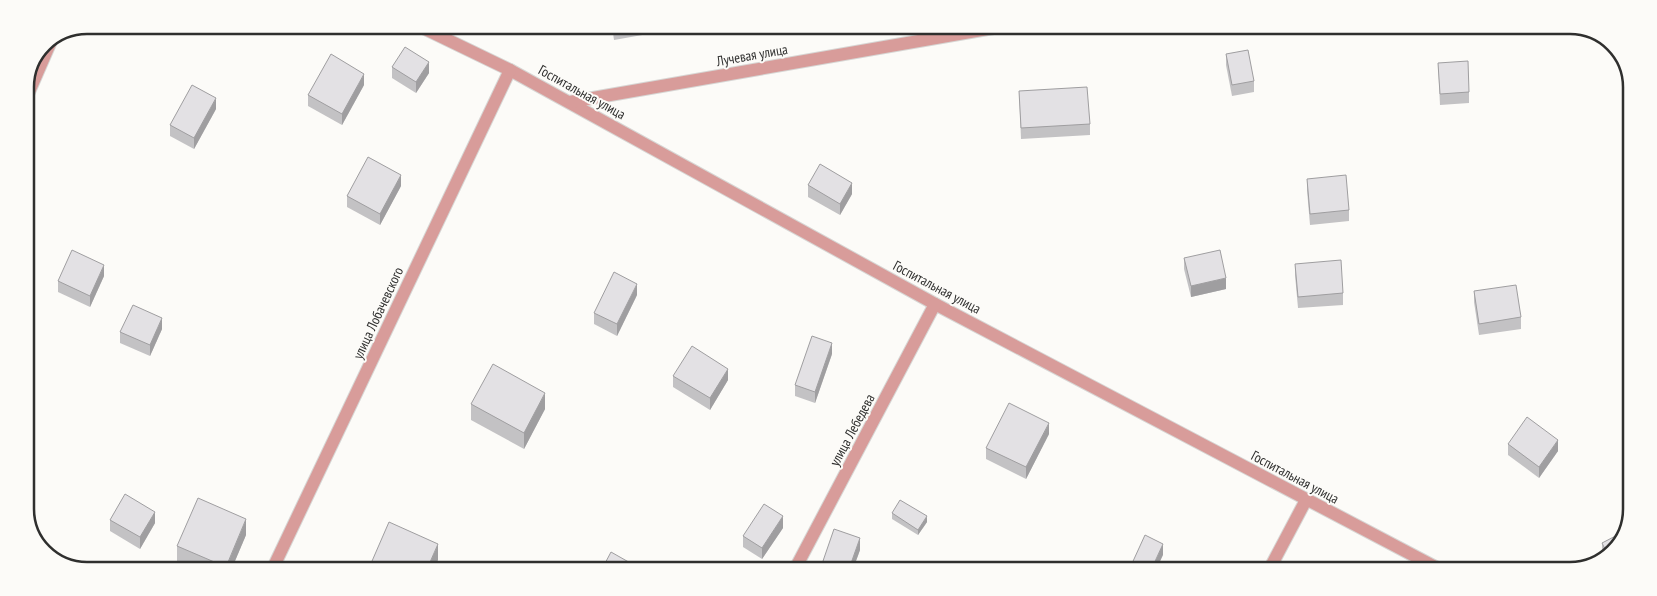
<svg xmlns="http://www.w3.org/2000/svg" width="1657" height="596" font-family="'PT Sans Narrow',sans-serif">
<rect width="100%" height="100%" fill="#fcfbf8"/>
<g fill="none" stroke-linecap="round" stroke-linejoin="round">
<g stroke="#d7d6d4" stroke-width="14">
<g id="minor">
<path d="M419 26 510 70 935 304 1443 571"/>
<path d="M25 101 52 39"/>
<path d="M570 102 999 27"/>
<path d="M273 568 510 70"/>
<path d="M795 569 935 304"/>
<path d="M1269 570 1306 500"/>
</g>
</g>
<use href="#minor" stroke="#d89c9a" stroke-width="12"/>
</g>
<g fill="#c3c2c4">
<path d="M612 26H665V31L614 40Z"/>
<path d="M1226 54 1254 81V92L1232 96 1226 65Z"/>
<path d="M1438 63 1469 92V103L1440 105Z"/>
<path d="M392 67 429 73 416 93 392 78Z"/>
<path d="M364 85 342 125 308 106V95Z"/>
<path d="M1019 91 1090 124V135L1021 139Z"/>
<path d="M216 109 194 149 170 136V125Z"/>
<path d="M1307 179 1349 210V221L1310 225 1307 190Z"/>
<path d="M808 185 852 194 840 215 808 197Z"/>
<path d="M401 186 380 225 347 207V196Z"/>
<path d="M1184 258 1226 289 1191 297 1184 269Z"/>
<path d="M1295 264 1343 293V305L1298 308 1295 275Z"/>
<path d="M104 276 90 307 58 292V281Z"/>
<path d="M1474 291 1521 317V329L1479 335 1474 302Z"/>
<path d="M637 295 617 336 594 324V313Z"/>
<path d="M162 329 150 356 120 343V332Z"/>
<path d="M832 354 815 403 795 396V385Z"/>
<path d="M673 376 728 380 710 410 673 387Z"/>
<path d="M471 404 545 409 524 449 471 420Z"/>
<path d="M1049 434 1026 479 986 459V448Z"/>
<path d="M1508 444 1558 451 1539 478 1508 455Z"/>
<path d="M892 513 927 522 918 535 892 519Z"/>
<path d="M110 520 155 523 140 549 110 531Z"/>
<path d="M783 528 762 559 743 547V536Z"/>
<path d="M1629 529 1608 558 1604 560 1602 554V543Z"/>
<path d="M246 535 232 568H192L177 562V546Z"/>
<path d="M860 550 853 569H823V561Z"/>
</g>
<g fill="#9f9ea0">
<path d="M429 62V73L416 93V82Z"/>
<path d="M364 74V85L342 125V114Z"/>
<path d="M216 98V109L194 149V138Z"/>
<path d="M401 175V186L380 225V214Z"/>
<path d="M852 183V194L840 215V204Z"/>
<path d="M104 265V276L90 307V296Z"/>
<path d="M1226 278V289L1191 297V286Z"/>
<path d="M637 284V295L617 336V324Z"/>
<path d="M162 318V329L150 356V345Z"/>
<path d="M832 343V354L815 403V392Z"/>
<path d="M728 369V380L710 410V398Z"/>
<path d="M545 393V409L524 449V433Z"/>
<path d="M1049 423V434L1026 479V467Z"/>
<path d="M1558 440V451L1539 478V467Z"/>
<path d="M155 512V523L140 549V537Z"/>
<path d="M783 516V528L762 559V548Z"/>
<path d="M927 516V522L918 535V530Z"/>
<path d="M246 519V535L232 568H226Z"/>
<path d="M860 538V550L853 569H849Z"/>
<path d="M438 544V560L434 569H427Z"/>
<path d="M1163 544V555L1156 570H1151Z"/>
</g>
<g fill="#e3e1e4" stroke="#9f9ea0">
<path d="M614 26H632L614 29Z"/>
<path d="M405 47 429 62 416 82 392 67Z"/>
<path d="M1248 50 1254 81 1232 85 1226 54Z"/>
<path d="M331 54 364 74 342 114 308 95Z"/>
<path d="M1468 61 1469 92 1440 94 1438 63Z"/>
<path d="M192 85 216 98 194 138 170 125Z"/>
<path d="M1087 87 1090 124 1021 128 1019 91Z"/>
<path d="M368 157 401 175 380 214 347 196Z"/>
<path d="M820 164 852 183 840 204 808 185Z"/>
<path d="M1346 175 1349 210 1310 214 1307 179Z"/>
<path d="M72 250 104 265 90 296 58 281Z"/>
<path d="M1220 250 1226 278 1191 286 1184 258Z"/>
<path d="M1341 260 1343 293 1298 297 1295 264Z"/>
<path d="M614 272 637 284 617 324 594 313Z"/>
<path d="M1516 285 1521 317 1479 324 1474 291Z"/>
<path d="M133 305 162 318 150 345 120 332Z"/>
<path d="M812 336 832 343 815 392 795 385Z"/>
<path d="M692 346 728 369 710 398 673 376Z"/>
<path d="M493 364 545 393 524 433 471 404Z"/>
<path d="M1009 403 1049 423 1026 467 986 448Z"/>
<path d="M1527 417 1558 440 1539 467 1508 444Z"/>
<path d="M125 494 155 512 140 537 110 520Z"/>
<path d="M198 498 246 519 226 567 177 546Z"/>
<path d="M900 500 927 516 918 530 892 513Z"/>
<path d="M764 504 783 516 762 548 743 536Z"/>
<path d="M389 522 438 544 427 569 369 568Z"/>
<path d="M834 529 860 538 849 569H846L823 561Z"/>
<path d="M1629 529 1609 557 1602 543Z"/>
<path d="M1145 535 1163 544 1151 570H1129Z"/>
<path d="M611 552 641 569H602Z"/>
</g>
<g text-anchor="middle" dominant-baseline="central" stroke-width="4" stroke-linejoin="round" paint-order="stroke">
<g font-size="14" fill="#2f2f2e" stroke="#fcfbf8">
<text transform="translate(752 55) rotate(-10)">Лучевая улица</text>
<text transform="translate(582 92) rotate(29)">Госпитальная улица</text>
<text transform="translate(937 287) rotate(28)">Госпитальная улица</text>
<text transform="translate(378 313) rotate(-65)">улица Лобачевского</text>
<text transform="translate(852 430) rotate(-62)">улица Лебедева</text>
<text transform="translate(1295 477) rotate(28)">Госпитальная улица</text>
</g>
</g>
<path d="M0 0H1657V596H0ZM87 34H1570A53 53 0 0 1 1623 87V509A53 53 0 0 1 1570 562H87A53 53 0 0 1 34 509V87A53 53 0 0 1 87 34Z" fill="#fcfbf8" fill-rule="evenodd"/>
<path fill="none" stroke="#2f2f2e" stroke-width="2.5" d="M87 34H1570A53 53 0 0 1 1623 87V509A53 53 0 0 1 1570 562H87A53 53 0 0 1 34 509V87A53 53 0 0 1 87 34Z"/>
</svg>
